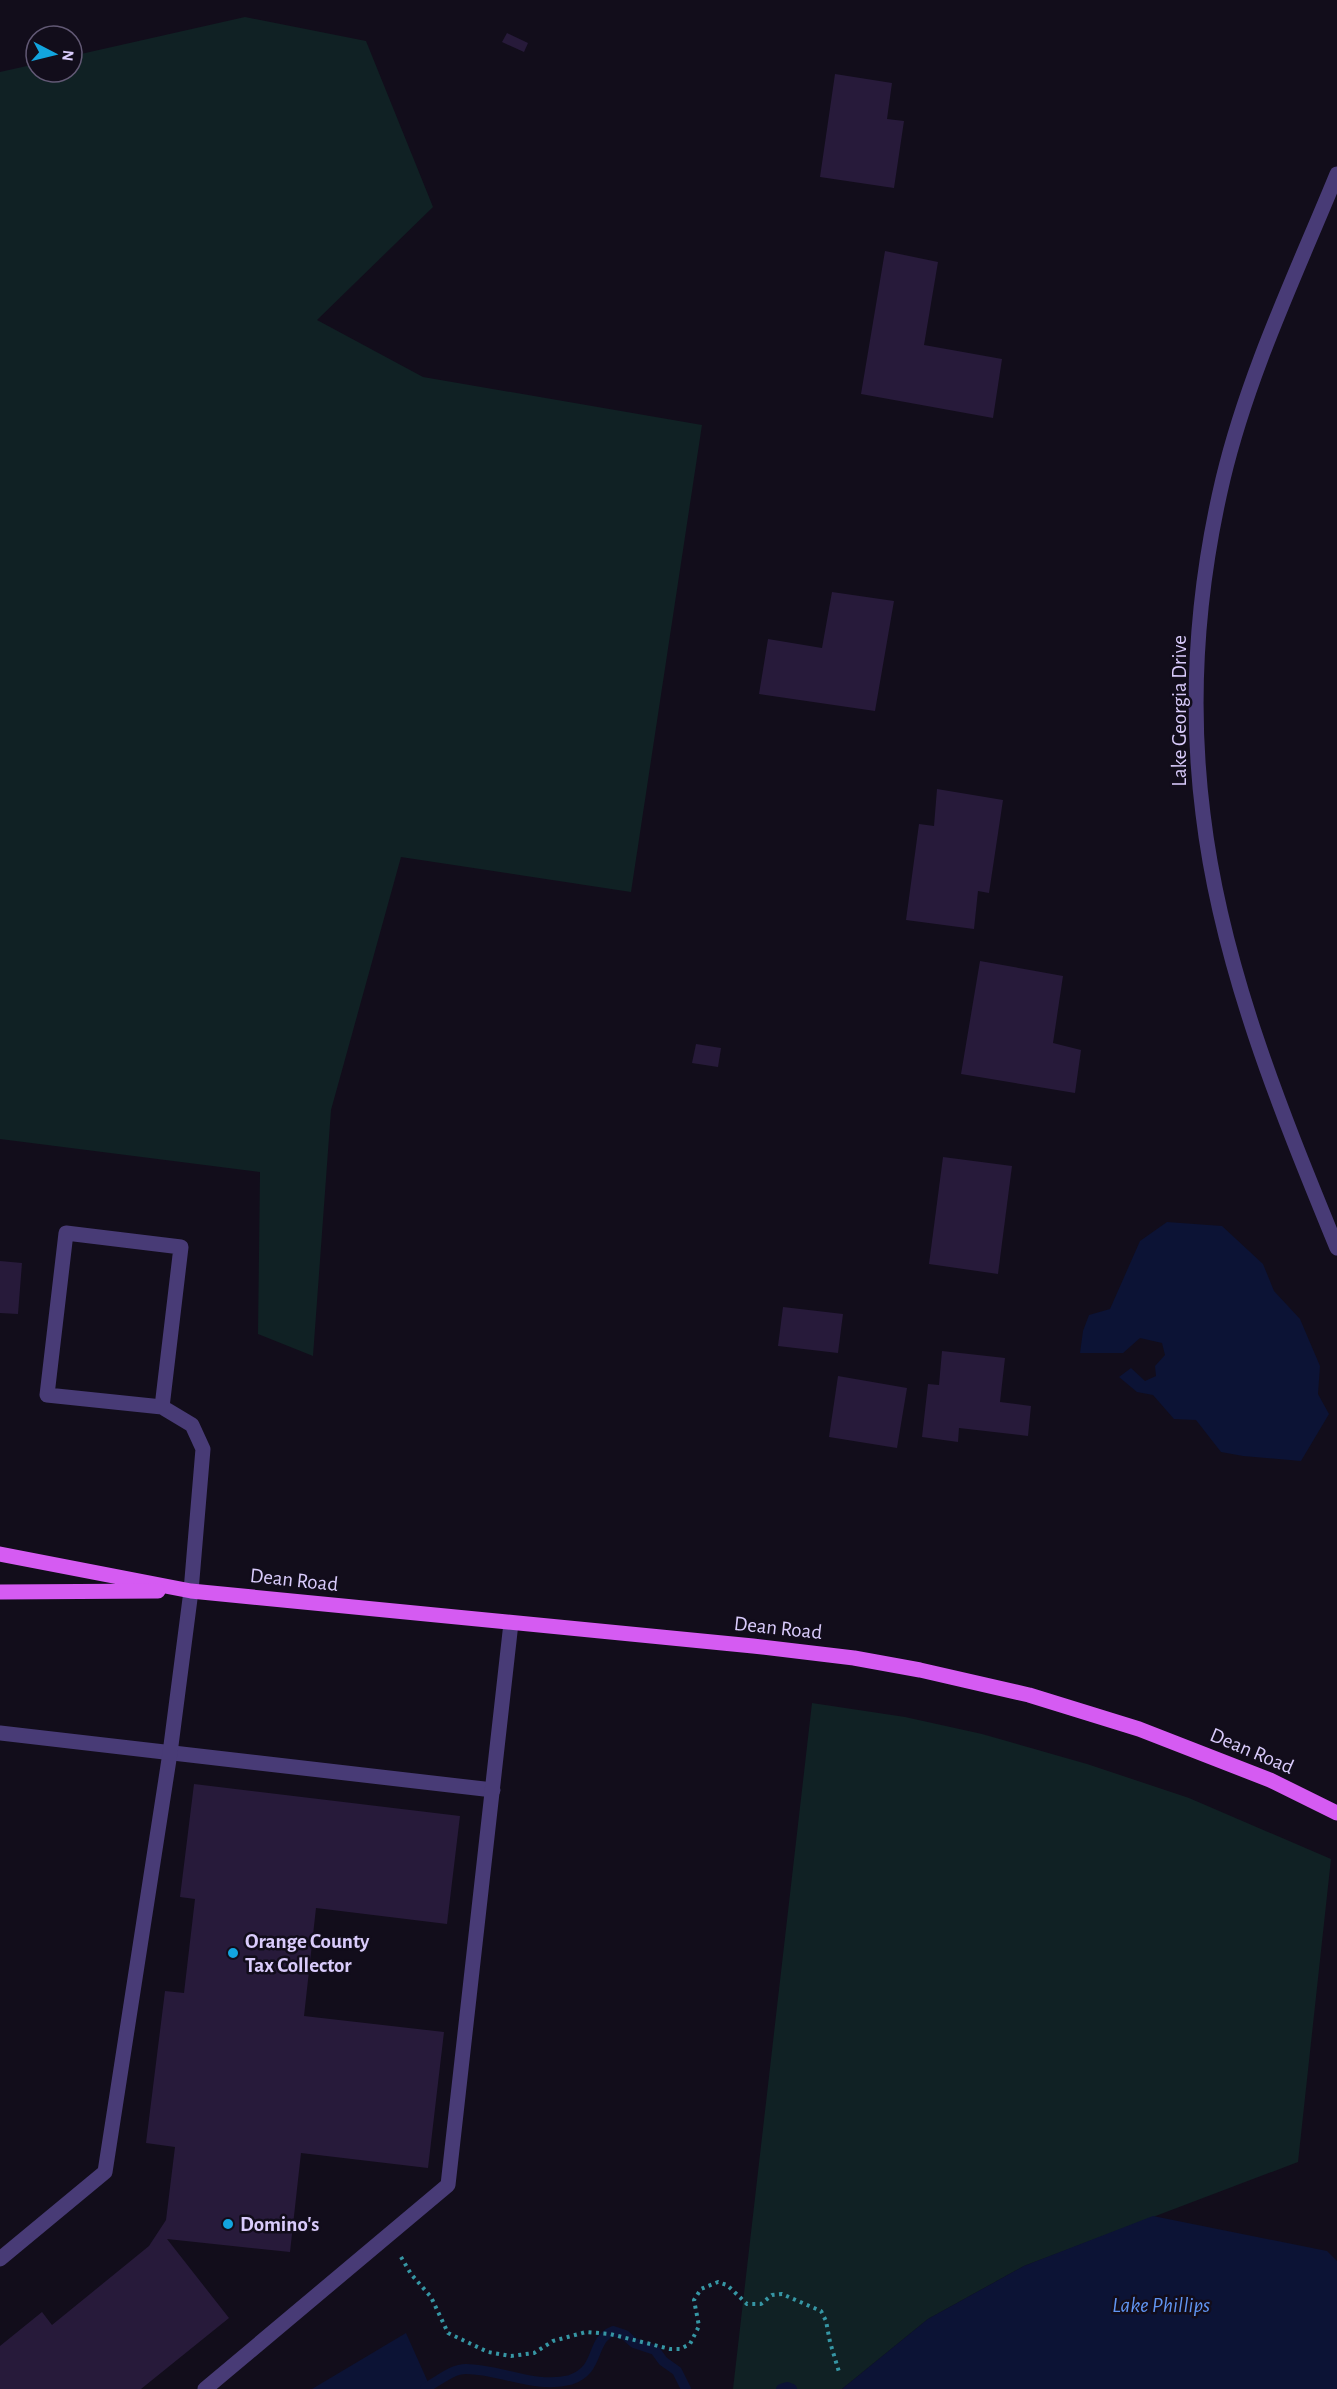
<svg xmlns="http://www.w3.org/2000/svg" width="1337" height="2389" font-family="'Alegreya Sans',sans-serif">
<rect width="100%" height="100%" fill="#120d1b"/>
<g fill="#102124">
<path d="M245 17 366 41 433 207 317 320 423 377 702 425 631 892 401 857 331 1110 313 1356 258 1334 260 1172 0 1139V72L36 64V72H72V56Z"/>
<path d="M812 1703 905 1717 982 1734 1087 1764 1189 1798 1331 1859 1298 2162 1024 2266 928 2319 842 2389H733Z"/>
</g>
<g fill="#0c1335">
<path d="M1167 1222 1222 1226 1263 1264 1274 1291 1300 1319 1320 1366 1318 1394 1329 1414 1301 1461 1243 1456 1221 1452 1196 1420 1174 1419 1153 1395 1137 1392 1119 1377 1131 1368 1145 1381 1156 1376 1155 1366 1165 1355 1162 1343 1140 1338 1123 1353H1080L1083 1331 1089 1315 1110 1309 1140 1241Z"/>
<path d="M1153 2216 1327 2251 1337 2261V2389H842L928 2319 1024 2266Z"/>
<path d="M406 2333 431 2389H312Z"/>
</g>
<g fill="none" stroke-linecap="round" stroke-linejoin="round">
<g stroke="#0c1335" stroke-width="10">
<path d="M425 2388C438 2382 451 2369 466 2369 500 2369 535 2389 570 2380 602 2369 589 2341 613 2331L625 2335 634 2343 655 2350 663 2361 677 2371 686 2389"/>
<path d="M781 2389 787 2387 792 2389"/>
</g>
</g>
<g fill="#271a3a">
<path d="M507 33 528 43 524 52 502 42Z"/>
<path d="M835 74 892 83 887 119 904 121 894 188 820 177Z"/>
<path d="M885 251 938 262 924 345 1002 359 993 418 861 394Z"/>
<path d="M832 592 894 601 875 711 759 694 768 639 822 648Z"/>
<path d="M937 789 1003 800 989 893 978 891 974 929 906 920 919 824 934 826Z"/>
<path d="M980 961 1063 976 1053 1043 1081 1050 1075 1093 961 1074Z"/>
<path d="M696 1044 721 1048 718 1067 692 1063Z"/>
<path d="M943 1157 1012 1166 998 1274 929 1264Z"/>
<path d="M0 1261 22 1263 18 1314 0 1313Z"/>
<path d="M783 1307 843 1314 838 1353 778 1346Z"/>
<path d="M942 1351 1005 1358 1000 1402 1031 1406 1028 1436 959 1428 958 1442 922 1437 928 1384 939 1385Z"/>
<path d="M838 1376 907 1388 897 1448 829 1437Z"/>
<path d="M194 1784 460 1816 447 1924 316 1908 304 2016 444 2032 428 2168 301 2153 290 2252 167 2239 229 2318 141 2389H0V2346L42 2312 52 2325 149 2246 166 2220 175 2147 146 2143 165 1991 184 1993 195 1899 180 1897Z"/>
</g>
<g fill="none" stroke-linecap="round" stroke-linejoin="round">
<path stroke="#3696a4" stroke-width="4" stroke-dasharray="3 4.5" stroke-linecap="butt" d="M401 2257 411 2274 431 2297 448 2333 488 2352 511 2356 534 2353 553 2341 586 2332 610 2334 670 2349H680L690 2344 699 2326 694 2300 701 2289 718 2282 727 2285 747 2304H761L772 2295 782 2294 821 2311 826 2321 830 2342 839 2372"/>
<g stroke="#483b76" stroke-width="15">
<path d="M1337 174C1296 274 1248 374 1223 479 1197 589 1189 703 1203 814 1221 965 1280 1109 1337 1248"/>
<path d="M0 1733 493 1790"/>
<path d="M0 2259 105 2172 170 1753 191 1591 203 1449 192 1425 162 1407 47 1395 66 1233 181 1247 162 1407"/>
<path d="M205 2389 448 2185 511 1623"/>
</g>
<g stroke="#d55bf2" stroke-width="15">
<path d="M0 1554 191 1591 753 1646 854 1658 920 1670 1029 1695 1139 1729 1270 1780 1337 1813"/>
<path d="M0 1592 158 1591"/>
</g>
</g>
<g fill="#12a5df" stroke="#120d1b" stroke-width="2">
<circle cx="233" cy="1953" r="6"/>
<circle cx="228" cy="2224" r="6"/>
</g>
<g text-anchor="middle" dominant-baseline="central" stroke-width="5" stroke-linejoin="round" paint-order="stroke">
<g font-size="21" fill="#d9cbfb" stroke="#120d1b">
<text transform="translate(1179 711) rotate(-90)">Lake Georgia Drive</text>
<text transform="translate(294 1580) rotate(6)">Dean Road</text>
<text transform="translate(778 1628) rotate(6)">Dean Road</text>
<text transform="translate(1252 1751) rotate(23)">Dean Road</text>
</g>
<g font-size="21" font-weight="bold" fill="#d9cbfb" stroke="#120d1b" text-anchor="start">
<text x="245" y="1941">Orange County<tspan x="245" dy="24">Tax Collector</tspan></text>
<text x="240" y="2224">Domino's</text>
</g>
<g font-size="22" font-style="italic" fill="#6195f2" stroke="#120d1b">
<text x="1161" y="2305">Lake Phillips</text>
</g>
</g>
<g transform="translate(54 54) rotate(97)"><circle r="28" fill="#120d1b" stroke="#625975" stroke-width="1.5"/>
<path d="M0-4.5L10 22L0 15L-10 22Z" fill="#12a5df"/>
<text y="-9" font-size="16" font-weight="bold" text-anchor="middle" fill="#d9cbfb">N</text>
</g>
</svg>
